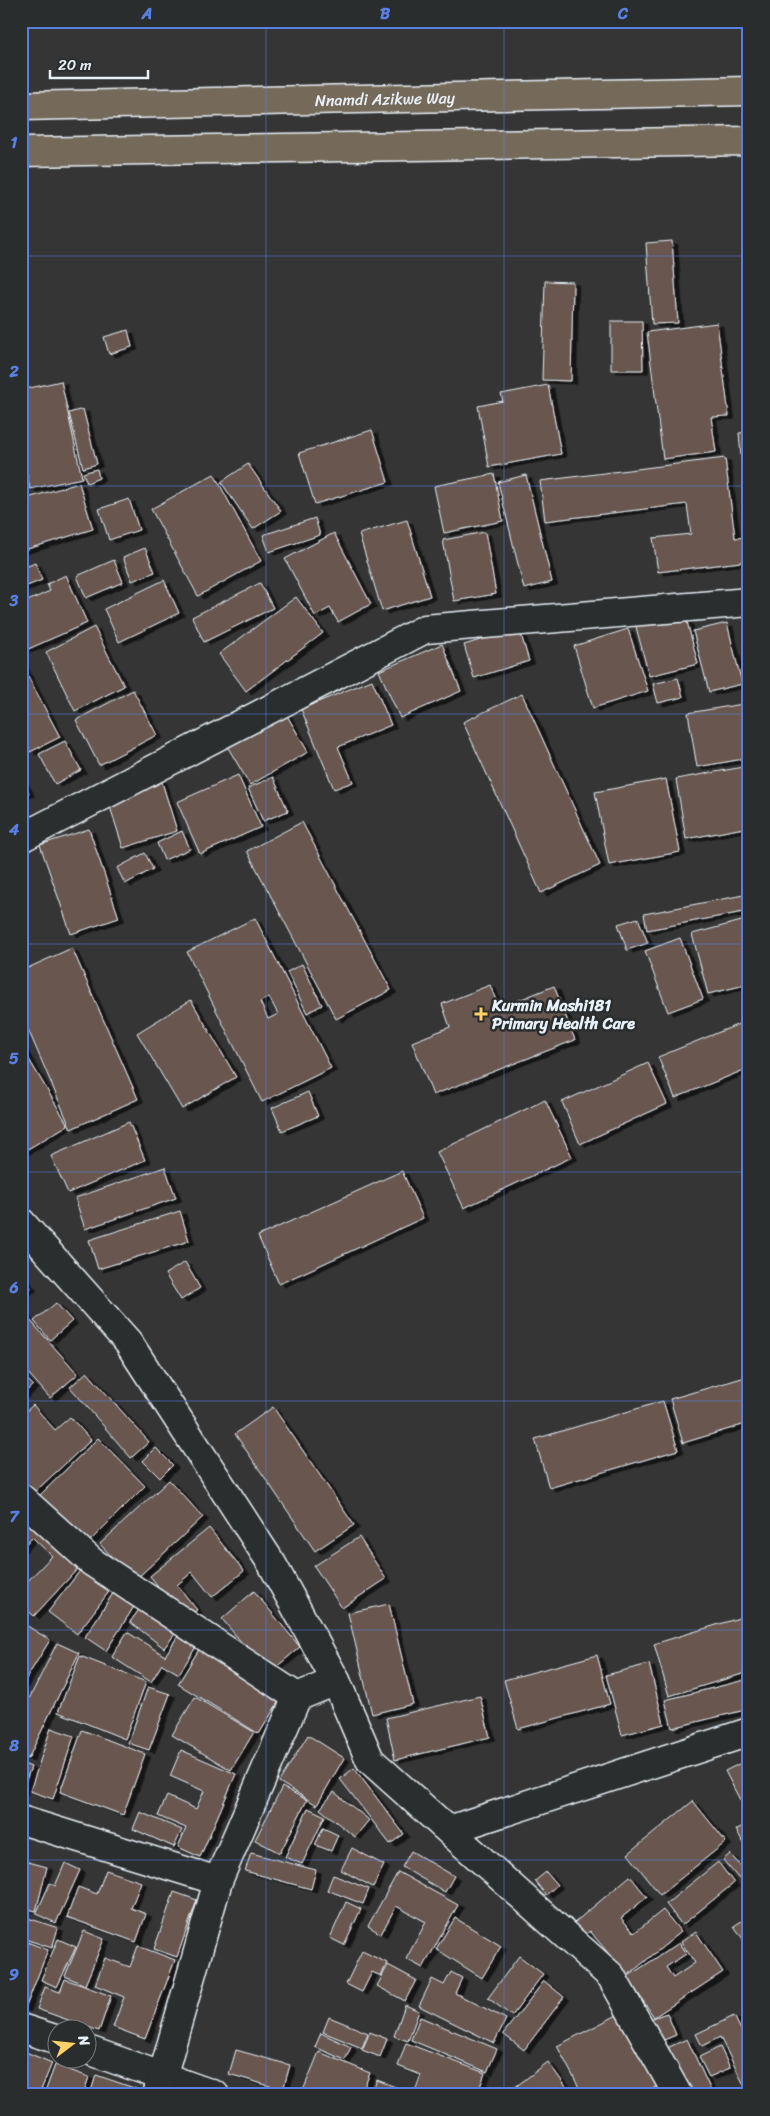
<svg xmlns="http://www.w3.org/2000/svg" width="770" height="2116" font-family="Sriracha,sans-serif">
<defs>
<filter id="shadow"><feDropShadow dx="5.5" dy="3" stdDeviation="0" flood-color="#0009"/></filter>
</defs>
<rect width="100%" height="100%" fill="#363535"/>
<filter id="ink" filterUnits="userSpaceOnUse"><feTurbulence type="fractalNoise" baseFrequency=".02" numOctaves="2"/><feDisplacementMap in="SourceGraphic" scale="10" xChannelSelector="R" yChannelSelector="G"/><feConvolveMatrix kernelMatrix="1 2 1 2 8 2 1 2 1" color-interpolation-filters="sRGB"/></filter>
<g filter="url(#ink)">
<g fill="#675750" stroke="#e8f1f8" fill-rule="evenodd" filter="url(#shadow)">
<path d="M672 241 678 323 652 324 646 243Z"/>
<path d="M545 281 573 282 571 381 542 380Z"/>
<path d="M611 321H642L643 370H611Z"/>
<path d="M717 323 729 416 711 417 716 452 663 459 647 332Z"/>
<path d="M128 330 132 347 109 354 104 337Z"/>
<path d="M61 381 82 478 30 489 21 447V390Z"/>
<path d="M548 385 561 454 489 467 478 406 503 401 501 394Z"/>
<path d="M83 409 97 464 83 468 69 413Z"/>
<path d="M372 430 388 482 315 504 299 453Z"/>
<path d="M749 432V466L742 467 739 433Z"/>
<path d="M725 458 735 538 749 537V561L658 572 653 538 691 534 687 504 545 521 540 481Z"/>
<path d="M248 464 281 511 253 529 221 482Z"/>
<path d="M97 469 99 478 87 483 83 473Z"/>
<path d="M214 474 261 561 198 596 151 509Z"/>
<path d="M494 474 503 521 444 533 434 486Z"/>
<path d="M526 475 552 582 524 589 498 482Z"/>
<path d="M79 483 93 529 21 551V500Z"/>
<path d="M129 499 139 530 109 540 99 509Z"/>
<path d="M315 518 320 535 269 552 263 535Z"/>
<path d="M407 520 430 596 382 611 359 534Z"/>
<path d="M485 532 496 594 454 601 443 540Z"/>
<path d="M334 533 371 604 338 622 330 608 315 616 285 559Z"/>
<path d="M145 548 155 572 132 581 123 557Z"/>
<path d="M114 560 123 582 86 598 77 576Z"/>
<path d="M35 563 42 580 22 588 21 569Z"/>
<path d="M66 575 87 623 26 650 21 640V600L23 603 50 591 47 584Z"/>
<path d="M164 580 179 613 119 642 104 609Z"/>
<path d="M260 583 273 608 204 642 192 617Z"/>
<path d="M296 597 323 633 246 691 219 654Z"/>
<path d="M684 610 698 664 649 676 635 623Z"/>
<path d="M744 617H749V662Z"/>
<path d="M727 623 742 684 709 692 693 631Z"/>
<path d="M94 627 124 686 75 711 46 652Z"/>
<path d="M519 628 529 661 474 678 464 645Z"/>
<path d="M628 629 648 691 593 708 574 646Z"/>
<path d="M442 644 461 691 400 718 379 671Z"/>
<path d="M21 663 60 737 30 752 21 735Z"/>
<path d="M678 678 683 697 658 703 653 684Z"/>
<path d="M372 680 391 725 338 747 353 782 334 789 301 709Z"/>
<path d="M133 690 157 735 99 765 76 720Z"/>
<path d="M522 694 600 865 541 893 463 722Z"/>
<path d="M749 703V758L697 767 688 713Z"/>
<path d="M285 712 308 752 250 785 227 746Z"/>
<path d="M65 741 81 770 55 784 39 754Z"/>
<path d="M749 766V827L686 839 676 779Z"/>
<path d="M238 775 261 827 200 854 177 802Z"/>
<path d="M273 777 288 811 263 821 248 788Z"/>
<path d="M21 778 29 793 21 796Z"/>
<path d="M161 779 177 831 123 848 107 797Z"/>
<path d="M666 779 680 852 609 865 595 792Z"/>
<path d="M302 822 391 990 336 1019 247 851Z"/>
<path d="M89 829 119 918 71 934 40 845Z"/>
<path d="M182 831 190 849 164 860 157 843Z"/>
<path d="M145 853 153 869 125 884 117 868Z"/>
<path d="M749 894V911L647 930 644 914Z"/>
<path d="M255 918 331 1068 262 1102 187 952ZM269 997 278 1014 268 1019 260 1002Z"/>
<path d="M638 918 648 943 627 950 618 924Z"/>
<path d="M749 919V984L708 994 692 934Z"/>
<path d="M680 938 703 999 668 1012 645 951Z"/>
<path d="M72 948 138 1099 71 1129 21 1013V971Z"/>
<path d="M302 964 322 1005 307 1013 287 972Z"/>
<path d="M490 985 499 1008 554 986 575 1040 433 1095 412 1042 450 1027 442 1004Z"/>
<path d="M191 1000 236 1077 182 1109 137 1033Z"/>
<path d="M749 1020V1068L675 1098 658 1057Z"/>
<path d="M21 1046 68 1125 21 1153 23 1103Z"/>
<path d="M648 1063 667 1104 580 1144 562 1102Z"/>
<path d="M308 1092 318 1116 282 1131 272 1108Z"/>
<path d="M545 1100 572 1157 464 1208 437 1152Z"/>
<path d="M129 1122 145 1160 68 1193 51 1156Z"/>
<path d="M165 1167 176 1198 85 1229 75 1198Z"/>
<path d="M402 1171 423 1218 279 1284 258 1236Z"/>
<path d="M180 1211 189 1241 98 1269 89 1240Z"/>
<path d="M185 1262 200 1288 181 1300 165 1274Z"/>
<path d="M21 1274 31 1288 21 1294Z"/>
<path d="M56 1303 72 1321 50 1340 34 1321Z"/>
<path d="M21 1310 78 1374 50 1398 21 1365Z"/>
<path d="M87 1372 149 1442 131 1458 70 1387Z"/>
<path d="M21 1373 33 1385 21 1396Z"/>
<path d="M749 1376V1423L683 1443 670 1399Z"/>
<path d="M663 1401 678 1450 549 1488 535 1439Z"/>
<path d="M33 1405 55 1430 70 1417 91 1440 28 1498 21 1490V1416Z"/>
<path d="M273 1407 354 1525 315 1551 235 1434Z"/>
<path d="M98 1438 145 1486 82 1549 35 1500Z"/>
<path d="M156 1448 173 1465 160 1478 143 1461Z"/>
<path d="M169 1480 203 1517 134 1581 100 1544Z"/>
<path d="M21 1514 82 1564 34 1616 21 1604V1588L52 1556 32 1537 21 1549Z"/>
<path d="M209 1528 244 1571 212 1597 192 1572 177 1585 197 1610 185 1620 150 1576Z"/>
<path d="M359 1537 386 1579 342 1608 314 1566Z"/>
<path d="M86 1563 114 1585 77 1634 48 1612Z"/>
<path d="M119 1584 140 1597 106 1651 85 1637Z"/>
<path d="M254 1591 300 1647 268 1674 222 1619Z"/>
<path d="M144 1603 178 1630 164 1648 130 1622Z"/>
<path d="M389 1604 413 1704 372 1714 348 1613Z"/>
<path d="M749 1615V1672L669 1696 654 1644Z"/>
<path d="M21 1622 50 1640 21 1687Z"/>
<path d="M181 1631 199 1642 179 1674 162 1664 151 1682 112 1657 127 1632 165 1656Z"/>
<path d="M57 1643 79 1653 28 1759 21 1756V1715Z"/>
<path d="M201 1646 282 1696 259 1734 178 1684Z"/>
<path d="M597 1655 610 1704 518 1729 504 1680Z"/>
<path d="M80 1656 146 1682 125 1739 58 1712Z"/>
<path d="M649 1664 664 1724 622 1735 606 1675Z"/>
<path d="M749 1679V1709L672 1728 665 1700Z"/>
<path d="M148 1687 170 1694 149 1750 128 1743Z"/>
<path d="M480 1696 490 1737 395 1760 386 1718Z"/>
<path d="M195 1697 254 1732 231 1770 172 1735Z"/>
<path d="M51 1728 74 1736 53 1799 30 1791Z"/>
<path d="M82 1730 145 1754 123 1815 60 1792Z"/>
<path d="M308 1735 344 1758 317 1805 279 1782Z"/>
<path d="M181 1750 236 1774 200 1857 178 1847 186 1828 158 1816 167 1796 196 1809 204 1791 170 1776Z"/>
<path d="M749 1759V1795L740 1800 725 1771Z"/>
<path d="M21 1763 31 1767 21 1793Z"/>
<path d="M354 1768 404 1834 390 1844 340 1779Z"/>
<path d="M282 1787 307 1800 280 1853 255 1840Z"/>
<path d="M334 1792 369 1820 355 1837 320 1809Z"/>
<path d="M693 1801 726 1842 660 1895 628 1854Z"/>
<path d="M308 1808 325 1816 302 1864 285 1857Z"/>
<path d="M140 1812 182 1830 174 1847 133 1829Z"/>
<path d="M749 1822V1852L736 1830Z"/>
<path d="M323 1828 338 1835 331 1851 315 1845Z"/>
<path d="M352 1848 384 1865 373 1887 341 1870Z"/>
<path d="M411 1851 454 1876 445 1892 402 1867Z"/>
<path d="M251 1853 316 1870 311 1889 245 1871Z"/>
<path d="M730 1854 747 1873 739 1879 723 1860Z"/>
<path d="M21 1860 47 1867 36 1911 21 1907Z"/>
<path d="M718 1862 734 1883 682 1925 666 1904Z"/>
<path d="M65 1863 80 1870 56 1923 36 1914 50 1883 55 1886Z"/>
<path d="M106 1870 141 1882 131 1908 146 1914 136 1942 67 1917 78 1887 97 1894Z"/>
<path d="M398 1872 458 1905 423 1968 406 1959 426 1922 396 1906 381 1934 368 1926Z"/>
<path d="M546 1872 557 1885 546 1895 535 1881Z"/>
<path d="M333 1875 369 1889 363 1904 327 1890Z"/>
<path d="M630 1876 647 1897 621 1918 634 1933 663 1910 681 1932 627 1976 590 1931 585 1935 562 1925 570 1918 574 1923Z"/>
<path d="M174 1892 197 1900 177 1957 154 1949Z"/>
<path d="M346 1902 361 1909 344 1945 330 1938Z"/>
<path d="M749 1916V1948L734 1926Z"/>
<path d="M28 1918 58 1928 52 1948 22 1938Z"/>
<path d="M455 1918 501 1946 482 1978 436 1949Z"/>
<path d="M84 1931 104 1939 85 1985 65 1976Z"/>
<path d="M696 1932 723 1972 654 2017 627 1977 679 1943 686 1954 666 1967 673 1978 695 1963 681 1942Z"/>
<path d="M58 1939 76 1947 57 1987 41 1980Z"/>
<path d="M27 1942 48 1950 25 2009 21 2007V1957Z"/>
<path d="M138 1946 175 1960 145 2039 113 2027 124 1997 95 1985 105 1958 130 1967Z"/>
<path d="M362 1951 387 1963 381 1976 372 1972 362 1992 346 1984Z"/>
<path d="M519 1956 543 1974 512 2016 488 1998Z"/>
<path d="M388 1965 416 1980 405 2001 377 1986Z"/>
<path d="M451 1972 462 1978 455 1993 506 2019 494 2043 419 2006 432 1979 444 1985Z"/>
<path d="M65 1979 111 1996 99 2031 37 2009 45 1987 60 1992Z"/>
<path d="M544 1981 564 1997 524 2050 503 2034Z"/>
<path d="M405 2005 419 2011 408 2041 394 2036Z"/>
<path d="M625 2011 663 2083 641 2095H583L557 2046Z"/>
<path d="M667 2013 676 2035 659 2042 650 2019Z"/>
<path d="M734 2016 749 2046V2095L720 2037 702 2046 696 2034Z"/>
<path d="M329 2017 368 2033 362 2048 323 2032Z"/>
<path d="M420 2017 497 2049 487 2072 411 2040Z"/>
<path d="M370 2032 387 2039 380 2057 362 2050Z"/>
<path d="M321 2033 351 2047 345 2060 315 2047Z"/>
<path d="M687 2039 713 2095H688L667 2048Z"/>
<path d="M406 2043 485 2073 477 2095H371L377 2080 414 2094 421 2075 398 2066Z"/>
<path d="M720 2047 730 2068 709 2077 699 2057Z"/>
<path d="M21 2050 52 2063 39 2095H21L23 2078 21 2077Z"/>
<path d="M236 2050 290 2065 283 2090 229 2074Z"/>
<path d="M319 2052 370 2073 361 2095H307L302 2093Z"/>
<path d="M548 2062 572 2095H520L514 2088Z"/>
<path d="M55 2065 89 2077 83 2095H44Z"/>
<path d="M96 2075 137 2089 135 2095H90Z"/>
<path d="M666 2086 670 2095H648Z"/>
</g>
<g fill="none" stroke-linecap="round" stroke-linejoin="round">
<g stroke="#e8f1f8" stroke-width="31">
<g id="minor">
<path d="M21 838 425 629 749 602"/>
<path d="M21 1222 128 1342 272 1564 336 1681 370 1760 611 1976 678 2095"/>
<path d="M21 1498 92 1562 297 1697"/>
<path d="M21 1820 218 1881"/>
<path d="M449 1830 749 1732"/>
<path d="M21 2028 58 2040"/>
<path d="M88 2050 215 2095"/>
<path d="M157 2095 218 1881 297 1697 336 1681"/>
</g>
</g>
<g stroke="#e8f1f8" stroke-width="31">
<g id="highway">
<path id="s1" d="M21 106 749 91"/>
<path d="M21 152 749 141"/>
</g>
</g>
<use href="#minor" stroke="#2a2d2e" stroke-width="28"/>
<use href="#highway" stroke="#746a5a" stroke-width="28"/>
</g>
</g>
<path fill="none" stroke="#5a7fe2" stroke-width="1" stroke-opacity="0.55" d="M266 21V2095M504 21V2095M21 256H749M21 486H749M21 714H749M21 944H749M21 1172H749M21 1401H749M21 1630H749M21 1860H749"/>
<path fill="#ffd166" stroke="#2a2d2e" stroke-width="2" d="M478.5 1006.5h5v5h5v5h-5v5h-5v-5h-5v-5h5z"/>
<g text-anchor="middle" dominant-baseline="central" stroke-width="5" stroke-linejoin="round" paint-order="stroke">
<g font-size="16" fill="#e8f1f8" stroke="#2a2d2e">
<text stroke="none"><textPath href="#s1" startOffset="364">Nnamdi Azikwe Way</textPath></text>
</g>
<g font-size="16" font-weight="bold" fill="#e8f1f8" stroke="#2a2d2e" text-anchor="start">
<text x="492" y="1005">Kurmin Mashi181<tspan x="492" dy="18">Primary Health Care</tspan></text>
</g>
</g>
<rect width="770" height="2116" fill="none" stroke="#2a2d2e" stroke-width="55"/>
<g transform="translate(72 2044) rotate(74)"><circle r="24" fill="#2a2d2e" stroke="#767b7f"/>
<path d="M0-4L9 19L0 12L-9 19Z" fill="#ffd166"/>
<text y="-8" font-size="14" font-weight="bold" text-anchor="middle" fill="#e8f1f8">N</text>
</g>
<path d="M50 70v8h98v-8" fill="none" stroke="#e8f1f8" stroke-width="2.5"/>
<text x="58" y="70" font-size="15" fill="#e8f1f8" stroke="#2a2d2e" stroke-width="4" paint-order="stroke">20 m</text>
<rect x="28" y="28" width="714" height="2060" fill="none" stroke="#5a7fe2" stroke-width="2"/>
<g font-size="16" text-anchor="middle" font-weight="bold" fill="#5a7fe2">
<text x="147" y="19">A</text>
<text x="385" y="19">B</text>
<text x="623" y="19">C</text>
<text x="14" y="148">1</text>
<text x="14" y="377">2</text>
<text x="14" y="606">3</text>
<text x="14" y="835">4</text>
<text x="14" y="1064">5</text>
<text x="14" y="1293">6</text>
<text x="14" y="1522">7</text>
<text x="14" y="1751">8</text>
<text x="14" y="1980">9</text>
</g>
</svg>
